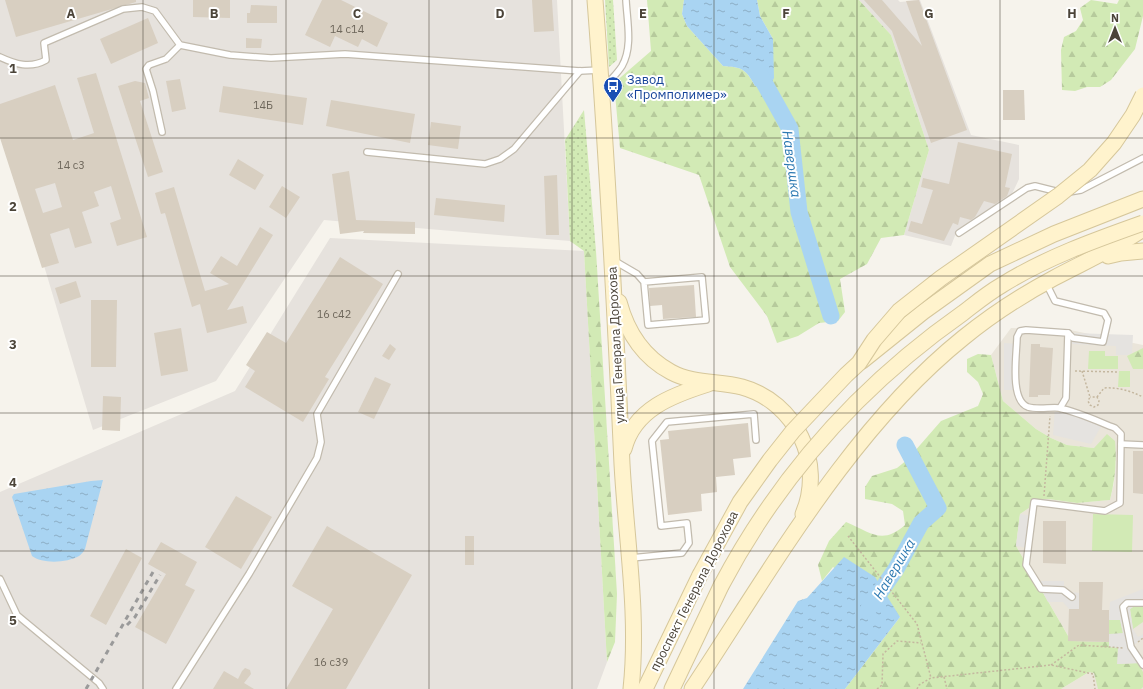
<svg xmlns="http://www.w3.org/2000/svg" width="1143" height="689" font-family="'IBM Plex Sans',sans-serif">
<defs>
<pattern id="grass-dots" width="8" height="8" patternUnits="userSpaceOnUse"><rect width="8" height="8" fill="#d2eab5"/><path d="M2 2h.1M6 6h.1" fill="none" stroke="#b6ca9c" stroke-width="1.8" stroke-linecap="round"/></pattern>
<pattern id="forest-firs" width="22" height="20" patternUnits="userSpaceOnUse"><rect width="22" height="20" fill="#d2eab5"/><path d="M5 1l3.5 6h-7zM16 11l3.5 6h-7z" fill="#b6ca9c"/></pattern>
<pattern id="water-ripples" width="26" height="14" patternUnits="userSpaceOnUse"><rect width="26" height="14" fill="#a9d4f2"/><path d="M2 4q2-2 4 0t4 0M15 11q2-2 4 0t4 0" fill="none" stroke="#8caec5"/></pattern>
</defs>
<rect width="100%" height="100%" fill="#f6f3ec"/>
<path fill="#eae5da" d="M1011 328 1070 330 1143 345V689H1061L1089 672 1016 546 1020 514 1029 508 1030 499H1048L1077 503 1110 500 1114 483 1116 461 1094 448 1067 445 1051 438 1036 429 1003 401 991 355Z"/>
<g fill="#e6e2dd">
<path d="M0 0H557L570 241 324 220 216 381 93 430 0 118Z"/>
<path d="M859 0H898L900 2 920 0 971 135 1019 145V179L1011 196 956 233 951 246 904 235 929 150 891 35Z"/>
<path d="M330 238 584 251 607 662 597 689H0V492L235 391Z"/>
</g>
<g fill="url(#grass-dots)">
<path d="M605 0H613L617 60 609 67Z"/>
<path d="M584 110 596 251H584L570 241 565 140Z"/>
</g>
<g fill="url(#forest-firs)">
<path d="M647 0H684L682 14 687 26 723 66C742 67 746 69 755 86L773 39 760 16 757 0H859L891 35 929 150 904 235 881 238 867 264 840 279 845 312 838 321 819 323 798 336 777 343 767 316 730 267 699 175 620 148 614 83 651 51Z"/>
<path d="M1091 0 1117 4 1119 0H1143V16L1135 49 1111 80 1100 87H1087L1075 91 1062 90 1061 50 1064 37 1076 31 1083 20 1080 8Z"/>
<path d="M584 251H596L617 594 615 642 607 662Z"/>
<path d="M1143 348V369H1133L1127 356Z"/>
<path d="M978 354 991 355 1003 401 1036 429 1051 438 1067 445 1094 448 1107 434 1115 441C1117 462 1115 480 1110 500L1077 503 1048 499H1031L1029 508 1020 514 1016 546 1071 641 1109 642 1118 648V664L1138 663 1143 672V687L1141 689H1098L1094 673 1089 672 1061 689H845L900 617 833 567 822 581 818 565 829 541 846 522C872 533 882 545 905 525L903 511 892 504 865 499V487L872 476 897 468 907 460 941 421 978 406 983 394 978 382 967 372V359Z"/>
<path d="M1133 607H1143V622L1133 629 1130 609Z"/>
<path d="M1120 619 1123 634H1109V620Z"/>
</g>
<g fill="#d2eab5">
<path d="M1089 351H1105V356H1118V369H1088Z"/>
<path d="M1119 371H1130V387H1118Z"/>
<path d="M1093 514 1133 515 1132 552 1092 551Z"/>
</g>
<g fill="#e5e3e0">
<path d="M1072 333 1133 335 1132 353 1127 355H1116V346L1072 344Z"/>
<path d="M1004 343 1019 344V390H1004Z"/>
<path d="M1055 408 1103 423 1091 444 1053 435Z"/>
<path d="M1020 514 1033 516 1028 548 1016 546Z"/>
<path d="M1041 581H1064V586L1071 592 1079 593V609H1069L1063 602H1048L1041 589Z"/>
<path d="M1143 589V607H1133L1130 609 1133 629 1138 637 1143 634V638L1131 647 1142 663 1117 664 1118 648 1109 647V634L1123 633 1120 620H1109L1110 602Z"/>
</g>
<g fill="url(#water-ripples)">
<path d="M684 0H757L760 16 773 39 774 78 768 90 755 86C746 69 742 67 723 66L687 26 682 14Z"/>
<path d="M103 480 85 549C84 551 81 555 79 556 67 563 42 564 32 556L12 497 14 494 91 481Z"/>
<path d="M844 557 875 577 900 617 845 689H743L798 601 807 598Z"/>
</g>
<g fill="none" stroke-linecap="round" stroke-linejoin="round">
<g stroke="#a9d4f2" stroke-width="17">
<path d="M757 70 790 129 799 212 831 316"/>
<path d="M869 608 896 569 921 523 938 508 905 445"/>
</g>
</g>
<g fill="#d8cfc1" fill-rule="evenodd">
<path d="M5 0H136V2L16 37Z"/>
<path d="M193 0H230V18L193 17Z"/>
<path d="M322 0H341L388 23 377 47 362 39 358 47 335 36 330 47 305 35Z"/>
<path d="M532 0H552L554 31 534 32Z"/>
<path d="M864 0H882L922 46 906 1 919 0 967 130 931 143 892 31Z"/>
<path d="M251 5 277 6V23H247V13H250Z"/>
<path d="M148 18 158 43 111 64 100 39Z"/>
<path d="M246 38 262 39 261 48H246Z"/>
<path d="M96 73 147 237 117 246 110 223 121 219 111 186 94 192 99 206 82 212 92 243 75 248 69 228 50 234 59 263 42 268 0 138V104L55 85 73 140 94 133 77 78ZM55 183 62 207 43 213 35 189Z"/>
<path d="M180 79 186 109 172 112 166 81Z"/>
<path d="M135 81 145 83 149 98 140 101 163 172 148 177 118 86Z"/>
<path d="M223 86 307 98 303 125 219 112Z"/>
<path d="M1003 90H1024L1025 120H1003Z"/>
<path d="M331 100 415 114 410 143 326 126Z"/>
<path d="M431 122 461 126 458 149 428 145Z"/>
<path d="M958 142 1012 154 1005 187 1010 188 1007 196 995 204 984 201 975 217 971 220 960 217 958 225 953 223 944 241 908 231 911 221 922 224 933 190 921 187 923 178 949 184Z"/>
<path d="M238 159 264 175 255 190 229 175Z"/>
<path d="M349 171 356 220 415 222V234L363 233 364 231 340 234 332 174Z"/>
<path d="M557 175 559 235H546L544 176Z"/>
<path d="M282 186 300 197 286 218 269 207Z"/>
<path d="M174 187 205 291 229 284 210 273 221 256 237 266 260 227 273 235 227 310 243 306 247 323 207 333 200 304 192 307 165 213 161 214 155 193Z"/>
<path d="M436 198 505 205 504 222 434 215Z"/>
<path d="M340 257 383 284 325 377 329 379 303 422 245 387 255 371 246 365 267 332 286 343Z"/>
<path d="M76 281 81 297 60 304 55 288Z"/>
<path d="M694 285 696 317 663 319 662 305 650 306 649 288Z"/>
<path d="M91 300H117L116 367H91Z"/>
<path d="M181 328 188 371 161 376 154 333Z"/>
<path d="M390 344 396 349 389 360 382 356Z"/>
<path d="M1031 344H1040V347L1053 348 1050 395H1038V397H1029Z"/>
<path d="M375 377 391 384 374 419 358 412Z"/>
<path d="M103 396 121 397 120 431 102 430Z"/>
<path d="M748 423 751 457 733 459 735 475 716 477 717 492 701 494 702 511 668 515 660 440 669 439 668 431Z"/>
<path d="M1133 451H1143V494L1133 493Z"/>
<path d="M236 496 272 517 241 569 205 547Z"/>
<path d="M1043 521H1066V564L1043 563Z"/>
<path d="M327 526 412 575 346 689H286L333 609 292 586Z"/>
<rect x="465" y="536" width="9" height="29"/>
<path d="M161 542 197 562 185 585 195 590 166 644 135 627 166 574 148 564Z"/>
<path d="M126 549 142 558 106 625 90 616Z"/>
<path d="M1079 582H1103L1102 610H1109V642L1068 641 1069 609H1079Z"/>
<path d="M245 668 250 670 251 674 244 683 254 689H213L224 671 238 679 242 671Z"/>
</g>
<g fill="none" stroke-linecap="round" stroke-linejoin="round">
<g stroke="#c2bbae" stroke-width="8">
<g id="lane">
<path d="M0 57C15 64 30 69 46 60L44 43 123 9 142 7 155 11 180 45 230 55 271 58 345 54 580 71 600 70"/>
<path d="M604 88C609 81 617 74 622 66 633 47 627 21 626 0"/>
<path d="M162 132 153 91 146 69 149 65 166 59 180 45"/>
<path d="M367 152 485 164 500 159 514 149 580 71"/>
<path d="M1069 192 1081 190 1143 158"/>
<path d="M959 233 1027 188 1035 186 1059 192"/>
<path d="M613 260 637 274 644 282 648 325 706 320 702 277 644 282"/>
<path d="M1046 283 1055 301 1104 313 1108 320 1103 342 1073 338 1068 333 1026 330 1020 331 1017 337C1017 353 1009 400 1028 407 1038 410 1050 407 1059 408 1078 412 1097 421 1115 428L1121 434 1120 503 1105 511 1034 502 1026 565 1041 589 1063 590 1072 597"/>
<path d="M1060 408 1066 398 1068 333"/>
<path d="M1121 444 1143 445"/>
<path d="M631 558 682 553 689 543 687 523 661 526 652 441 667 422 754 414 756 440"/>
<path d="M0 579 17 615 99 683 103 689"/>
<path d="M1143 603H1127L1123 607 1131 647 1143 665"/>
<path d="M176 689 249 574 317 458 321 442 317 414 398 274"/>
</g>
</g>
<g stroke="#d6c79b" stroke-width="17">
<g id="secondary">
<path d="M595 0C607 155 615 309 622 464 626 539 639 615 631 689"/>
<path d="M1108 256 1121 253 1143 251"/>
<path d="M619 302C627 332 643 357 671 372 693 384 718 381 742 387 796 402 825 463 803 514"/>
<path d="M862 361 923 312 990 264 1054 234 1143 199"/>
<path d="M624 449C634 409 673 395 708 384"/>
<path d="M645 689 700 575"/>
<path d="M672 689 721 586"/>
<path d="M692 689C771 570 851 428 963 338 990 316 1022 295 1054 278 1084 262 1114 249 1143 229"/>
</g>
</g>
<g stroke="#c4b79f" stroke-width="1.5" stroke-dasharray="2 2" stroke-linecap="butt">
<path d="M1075 371 1119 372"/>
<path d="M1082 371 1090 397 1088 401 1090 405 1094 407 1098 405 1099 401 1097 397H1090"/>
<path d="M1097 397 1104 388C1119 387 1130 391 1143 397"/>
<path d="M1044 496 1050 416"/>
<path d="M848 536 917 624 931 678"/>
<path d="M1138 642 1143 638"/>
<path d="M1051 665 1079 645 1124 648"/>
<path d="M944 677 947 689"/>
<path d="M877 689 882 685 883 654 897 641 921 643"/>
<path d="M917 689 919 685 931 678 1051 665 1093 674 1095 689"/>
</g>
<use href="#lane" stroke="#fff" stroke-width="5.5"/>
<use href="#secondary" stroke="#fff3cd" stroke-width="15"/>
<g stroke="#9a9a9a" stroke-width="3" stroke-dasharray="5 5" stroke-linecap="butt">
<path d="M127 625 135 617 160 575"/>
<path d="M86 689 153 572"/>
</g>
<g stroke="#d6c79b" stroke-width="17" stroke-linecap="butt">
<g id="secondary-bridge">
<path d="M700 575 740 502 770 460 793 431 846 375 859 363 874 340 899 311 941 278 1058 196 1090 170 1114 143 1133 115 1143 95"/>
<path d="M721 586C779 476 862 384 963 313 976 303 988 293 1002 285 1045 258 1095 240 1143 223"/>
</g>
</g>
<use href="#secondary-bridge" stroke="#fff3cd" stroke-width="15"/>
</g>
<path fill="none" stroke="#4b4439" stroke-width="1" stroke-opacity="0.55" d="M143 0V689M286 0V689M429 0V689M572 0V689M714 0V689M857 0V689M1000 0V689M0 138H1143M0 276H1143M0 413H1143M0 551H1143"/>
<defs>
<g id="bus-pin" transform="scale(1)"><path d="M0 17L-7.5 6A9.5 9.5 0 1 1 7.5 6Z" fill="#1a4fb4" stroke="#fff"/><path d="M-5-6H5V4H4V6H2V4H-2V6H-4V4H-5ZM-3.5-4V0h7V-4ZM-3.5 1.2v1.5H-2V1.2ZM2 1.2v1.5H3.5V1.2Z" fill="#fff"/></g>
</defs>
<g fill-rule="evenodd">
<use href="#bus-pin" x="613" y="86"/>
</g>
<g text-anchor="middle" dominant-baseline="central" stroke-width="4" stroke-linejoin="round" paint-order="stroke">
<g font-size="11" fill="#6e675b">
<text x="347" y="29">14 с14</text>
<text x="263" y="105">14Б</text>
<text x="71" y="165">14 с3</text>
<text x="334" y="314">16 с42</text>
<text x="331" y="662">16 с39</text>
</g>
<g font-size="13" fill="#164399" stroke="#fff" text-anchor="start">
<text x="627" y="79">Завод<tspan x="627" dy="15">«Промполимер»</tspan></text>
</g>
<g font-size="13" fill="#4b4439" stroke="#fff">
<text transform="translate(616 345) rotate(-93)">улица Генерала Дорохова</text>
<text transform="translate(694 591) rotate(-63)">проспект Генерала Дорохова</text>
</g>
<g font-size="14" font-style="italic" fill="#2e7ab2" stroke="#fff">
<text transform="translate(792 164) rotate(82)">Навершка</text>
<text transform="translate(894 569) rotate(-59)">Навершка</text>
</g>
</g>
<g font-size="13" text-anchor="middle" font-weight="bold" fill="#4b4439" stroke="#fff" stroke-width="4" stroke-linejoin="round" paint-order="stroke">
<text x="71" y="18">A</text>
<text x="214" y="18">B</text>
<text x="357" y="18">C</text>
<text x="500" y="18">D</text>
<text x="643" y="18">E</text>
<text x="786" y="18">F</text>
<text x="929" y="18">G</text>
<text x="1072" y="18">H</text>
<text x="13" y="73">1</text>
<text x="13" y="211">2</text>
<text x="13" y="349">3</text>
<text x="13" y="487">4</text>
<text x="13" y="625">5</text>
</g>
<g transform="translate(1115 28)" stroke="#ffffff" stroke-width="3" paint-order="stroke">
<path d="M0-3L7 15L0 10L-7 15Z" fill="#4b4439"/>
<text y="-6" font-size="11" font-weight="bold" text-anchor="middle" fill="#4b4439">N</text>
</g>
</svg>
